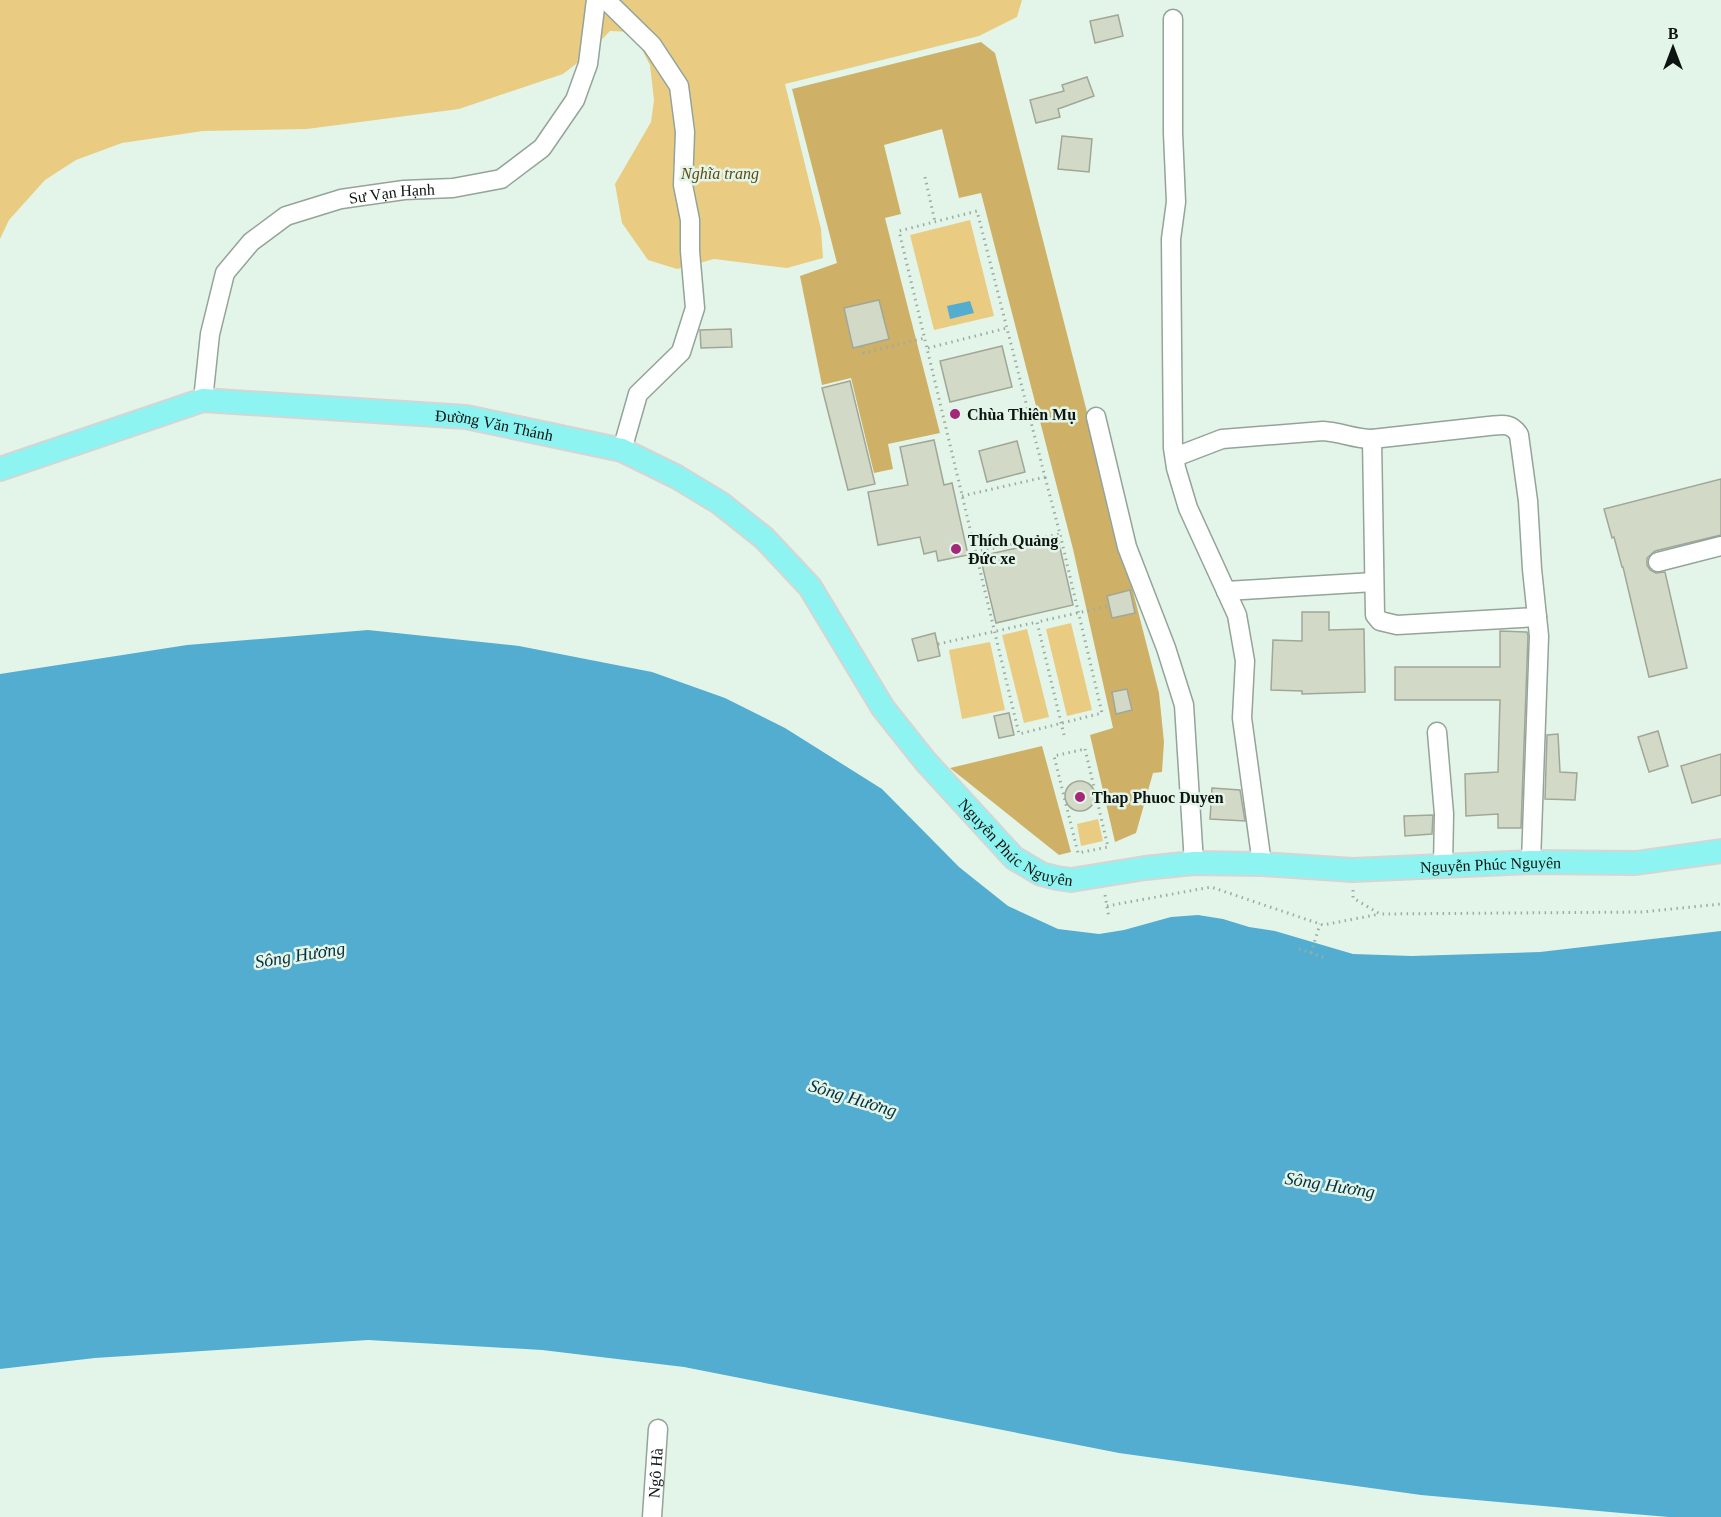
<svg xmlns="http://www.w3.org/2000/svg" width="1721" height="1517" font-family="'Times New Roman',serif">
<rect width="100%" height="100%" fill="#e3f5e9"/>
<g fill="#e9cc81">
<path d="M0 0H1022L1017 17 979 36 785 84 821 229 823 258 787 268 714 259 677 269 648 260 622 223 615 184 651 122 654 100 650 65 633 32 610 31 585 57 563 74 459 109 307 129 203 131 122 143 76 160 45 180 9 220 0 239Z"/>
<path d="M970 220 994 316 934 330 910 235Z"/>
<path d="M1071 623 1092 710 1067 716 1046 629Z"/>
<path d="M1027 629 1049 717 1024 723 1002 635Z"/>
<path d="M990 642 1005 710 962 719 949 650Z"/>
<path d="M1098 819 1103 841 1081 846 1077 824Z"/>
</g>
<g fill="#ceb167">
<path d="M981 42 995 53 1159 693 1164 742 1162 772 1153 773 1136 833 1115 842 1090 735 1113 728 1073 549 981 193 959 198 942 129 884 145 901 214 885 218 940 433 888 444 893 469 874 473 851 378 822 385 800 276 837 263 792 89Z"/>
<path d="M1042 746 1071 852 1059 855 950 768Z"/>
</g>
<g fill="#53add0">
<path d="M970 301 974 313 950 319 947 306Z"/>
<path d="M368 630 519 646 652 672 725 698 785 728 882 789 959 867 1008 906 1058 929 1099 934 1124 930 1171 917 1198 915 1223 919 1249 927 1275 931 1353 954 1412 956 1540 952 1721 931V1517H1669L1621 1513 1421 1495 1119 1453 684 1367 542 1350 368 1340 95 1358 0 1369V674L187 645Z"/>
</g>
<g fill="#d2d9c7" stroke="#a1a796" stroke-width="1.5">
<path d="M1118 15 1123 36 1095 43 1090 21Z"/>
<path d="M1087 77 1094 96 1058 109 1060 117 1036 123 1030 100 1064 91 1062 85Z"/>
<path d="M1062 136 1092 139 1089 172 1058 169Z"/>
<path d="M879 300 889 339 853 348 844 308Z"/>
<path d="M731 329 732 347 701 348 700 330Z"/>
<path d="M1002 346 1012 387 950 402 940 361Z"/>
<path d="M850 381 875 484 848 490 822 388Z"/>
<path d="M934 440 944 485 952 483 968 555 938 561 936 551 924 554 920 537 878 545 868 492 908 485 900 447Z"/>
<path d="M1017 441 1025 472 987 482 979 451Z"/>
<path d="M1721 479V535L1655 551 1647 558V565L1650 570 1656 573 1665 572 1687 668 1649 677 1623 567H1622L1614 537 1612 538 1604 509Z"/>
<path d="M1058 539 1073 605 996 623 980 556Z"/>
<path d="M1130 590 1135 613 1112 618 1107 596Z"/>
<path d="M1302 612H1329V630L1364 629 1365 692 1302 694V691L1271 690 1273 640 1302 641Z"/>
<path d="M1500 631 1527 632 1528 636 1521 828H1498V814L1466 816 1465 774 1498 772 1500 700H1395V667H1500Z"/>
<path d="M935 633 940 656 918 661 912 639Z"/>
<path d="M1127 689 1132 710 1116 714 1112 692Z"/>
<path d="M1009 713 1014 735 999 738 994 716Z"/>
<path d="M1658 731 1668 766 1649 772 1638 737Z"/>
<path d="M1558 734 1560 772 1577 773 1575 800 1545 799 1547 735Z"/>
<path d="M1721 754V795L1692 803 1681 766Z"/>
<circle cx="1080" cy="796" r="15"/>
<path d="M1212 788 1240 790 1245 821 1210 819Z"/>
<path d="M1433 815 1432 834 1405 836 1404 816Z"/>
</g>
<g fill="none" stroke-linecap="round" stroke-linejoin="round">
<g stroke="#93a499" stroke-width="21">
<g id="minor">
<path d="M606 0 652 45 679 86 685 132 683 185 690 220V251L695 308 681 352 638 394 622 450"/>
<path d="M1173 19V133L1176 202 1171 239 1173 448 1176 468 1188 508 1237 615 1245 661 1242 718 1262 864"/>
<path id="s1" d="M203 400 210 334 225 273 251 242 286 216 341 199 404 190 453 188 501 179 542 148 575 100 588 64 596 0"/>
<path d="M1096 417 1127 547 1166 648 1184 705 1194 863"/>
<path d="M1372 439 1375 615 1380 621 1397 625 1537 617"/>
<path d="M1175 457 1222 439 1323 431C1341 432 1354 439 1372 439L1489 426C1502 425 1511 422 1519 435L1528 501 1532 569 1539 636 1531 862"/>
<path d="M1658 562 1721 546"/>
<path d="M1226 591 1374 582"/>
<path d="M1437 732 1444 814 1443 868"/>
<path id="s2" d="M652 1517 658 1429"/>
</g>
</g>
<g stroke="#d4d5d4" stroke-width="26">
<g id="major">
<path id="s3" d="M0 469 203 400 466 417 622 450 677 477 720 503 764 538 810 587 883 708 926 762 1014 858 1041 874 1057 878 1071 880 1145 868 1194 863 1262 864 1353 870 1531 862 1636 863 1721 851"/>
</g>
</g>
<g stroke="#9daba2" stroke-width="3" stroke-dasharray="1.5 4.5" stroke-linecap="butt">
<path d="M925 177 935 222"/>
<path d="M862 346 864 353 925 338"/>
<path d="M928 348 1007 328"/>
<path d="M962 496 1045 477 977 211 899 231 1019 734 1102 713 1060 534"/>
<path d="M975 552 1060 534 1045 477"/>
<path d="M938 644 1037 622"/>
<path d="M1064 735 1037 622 1109 606"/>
<path d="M1085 749 1108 847 1078 853 1054 756Z"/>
<path d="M1353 890V898L1380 914 1642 912 1721 904"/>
<path d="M1105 895 1109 918"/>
<path d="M1107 906 1211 887 1323 925 1380 914"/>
<path d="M1299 949 1326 958"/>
<path d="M1311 953 1320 924"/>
</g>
<use href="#minor" stroke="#fff" stroke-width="18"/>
<use href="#major" stroke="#8df4f1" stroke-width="22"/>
</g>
<g fill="#a52779" stroke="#e3f5e9" stroke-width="2">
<circle cx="955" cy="414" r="6"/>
<circle cx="956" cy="549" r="6"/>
<circle cx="1080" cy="797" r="6"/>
</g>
<g text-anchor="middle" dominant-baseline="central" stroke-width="5" stroke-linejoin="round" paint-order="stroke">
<g font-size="16" font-style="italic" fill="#5e4a10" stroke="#e3f5e9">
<text x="720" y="173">Nghĩa trang</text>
</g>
<g font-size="16" fill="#0e1511" stroke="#e3f5e9">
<text stroke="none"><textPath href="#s1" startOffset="322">Sư Vạn Hạnh</textPath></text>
<text stroke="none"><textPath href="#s3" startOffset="507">Đường Văn Thánh</textPath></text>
<text stroke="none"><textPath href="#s3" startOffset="1206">Nguyễn Phúc Nguyên</textPath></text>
<text stroke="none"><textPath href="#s3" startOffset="1696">Nguyễn Phúc Nguyên</textPath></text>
<text stroke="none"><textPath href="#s2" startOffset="44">Ngô Hà</textPath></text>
</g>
<g font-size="16" font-weight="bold" fill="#0e1511" stroke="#e3f5e9" text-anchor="start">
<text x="967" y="414">Chùa Thiên Mụ</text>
<text x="968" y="540">Thích Quảng<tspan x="968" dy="18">Đức xe</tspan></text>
<text x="1092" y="797">Thap Phuoc Duyen</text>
</g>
<g font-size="18" font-style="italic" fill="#032e3d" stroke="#e3f5e9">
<text transform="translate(300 955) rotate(-9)">Sông Hương</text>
<text transform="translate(853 1098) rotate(17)">Sông Hương</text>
<text transform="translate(1330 1185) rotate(9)">Sông Hương</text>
</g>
</g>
<g transform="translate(1673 48)" stroke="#e3f5e9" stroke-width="4.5" paint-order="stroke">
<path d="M0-4.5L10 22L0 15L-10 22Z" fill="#0e1511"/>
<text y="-9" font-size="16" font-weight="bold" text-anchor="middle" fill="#0e1511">B</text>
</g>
</svg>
